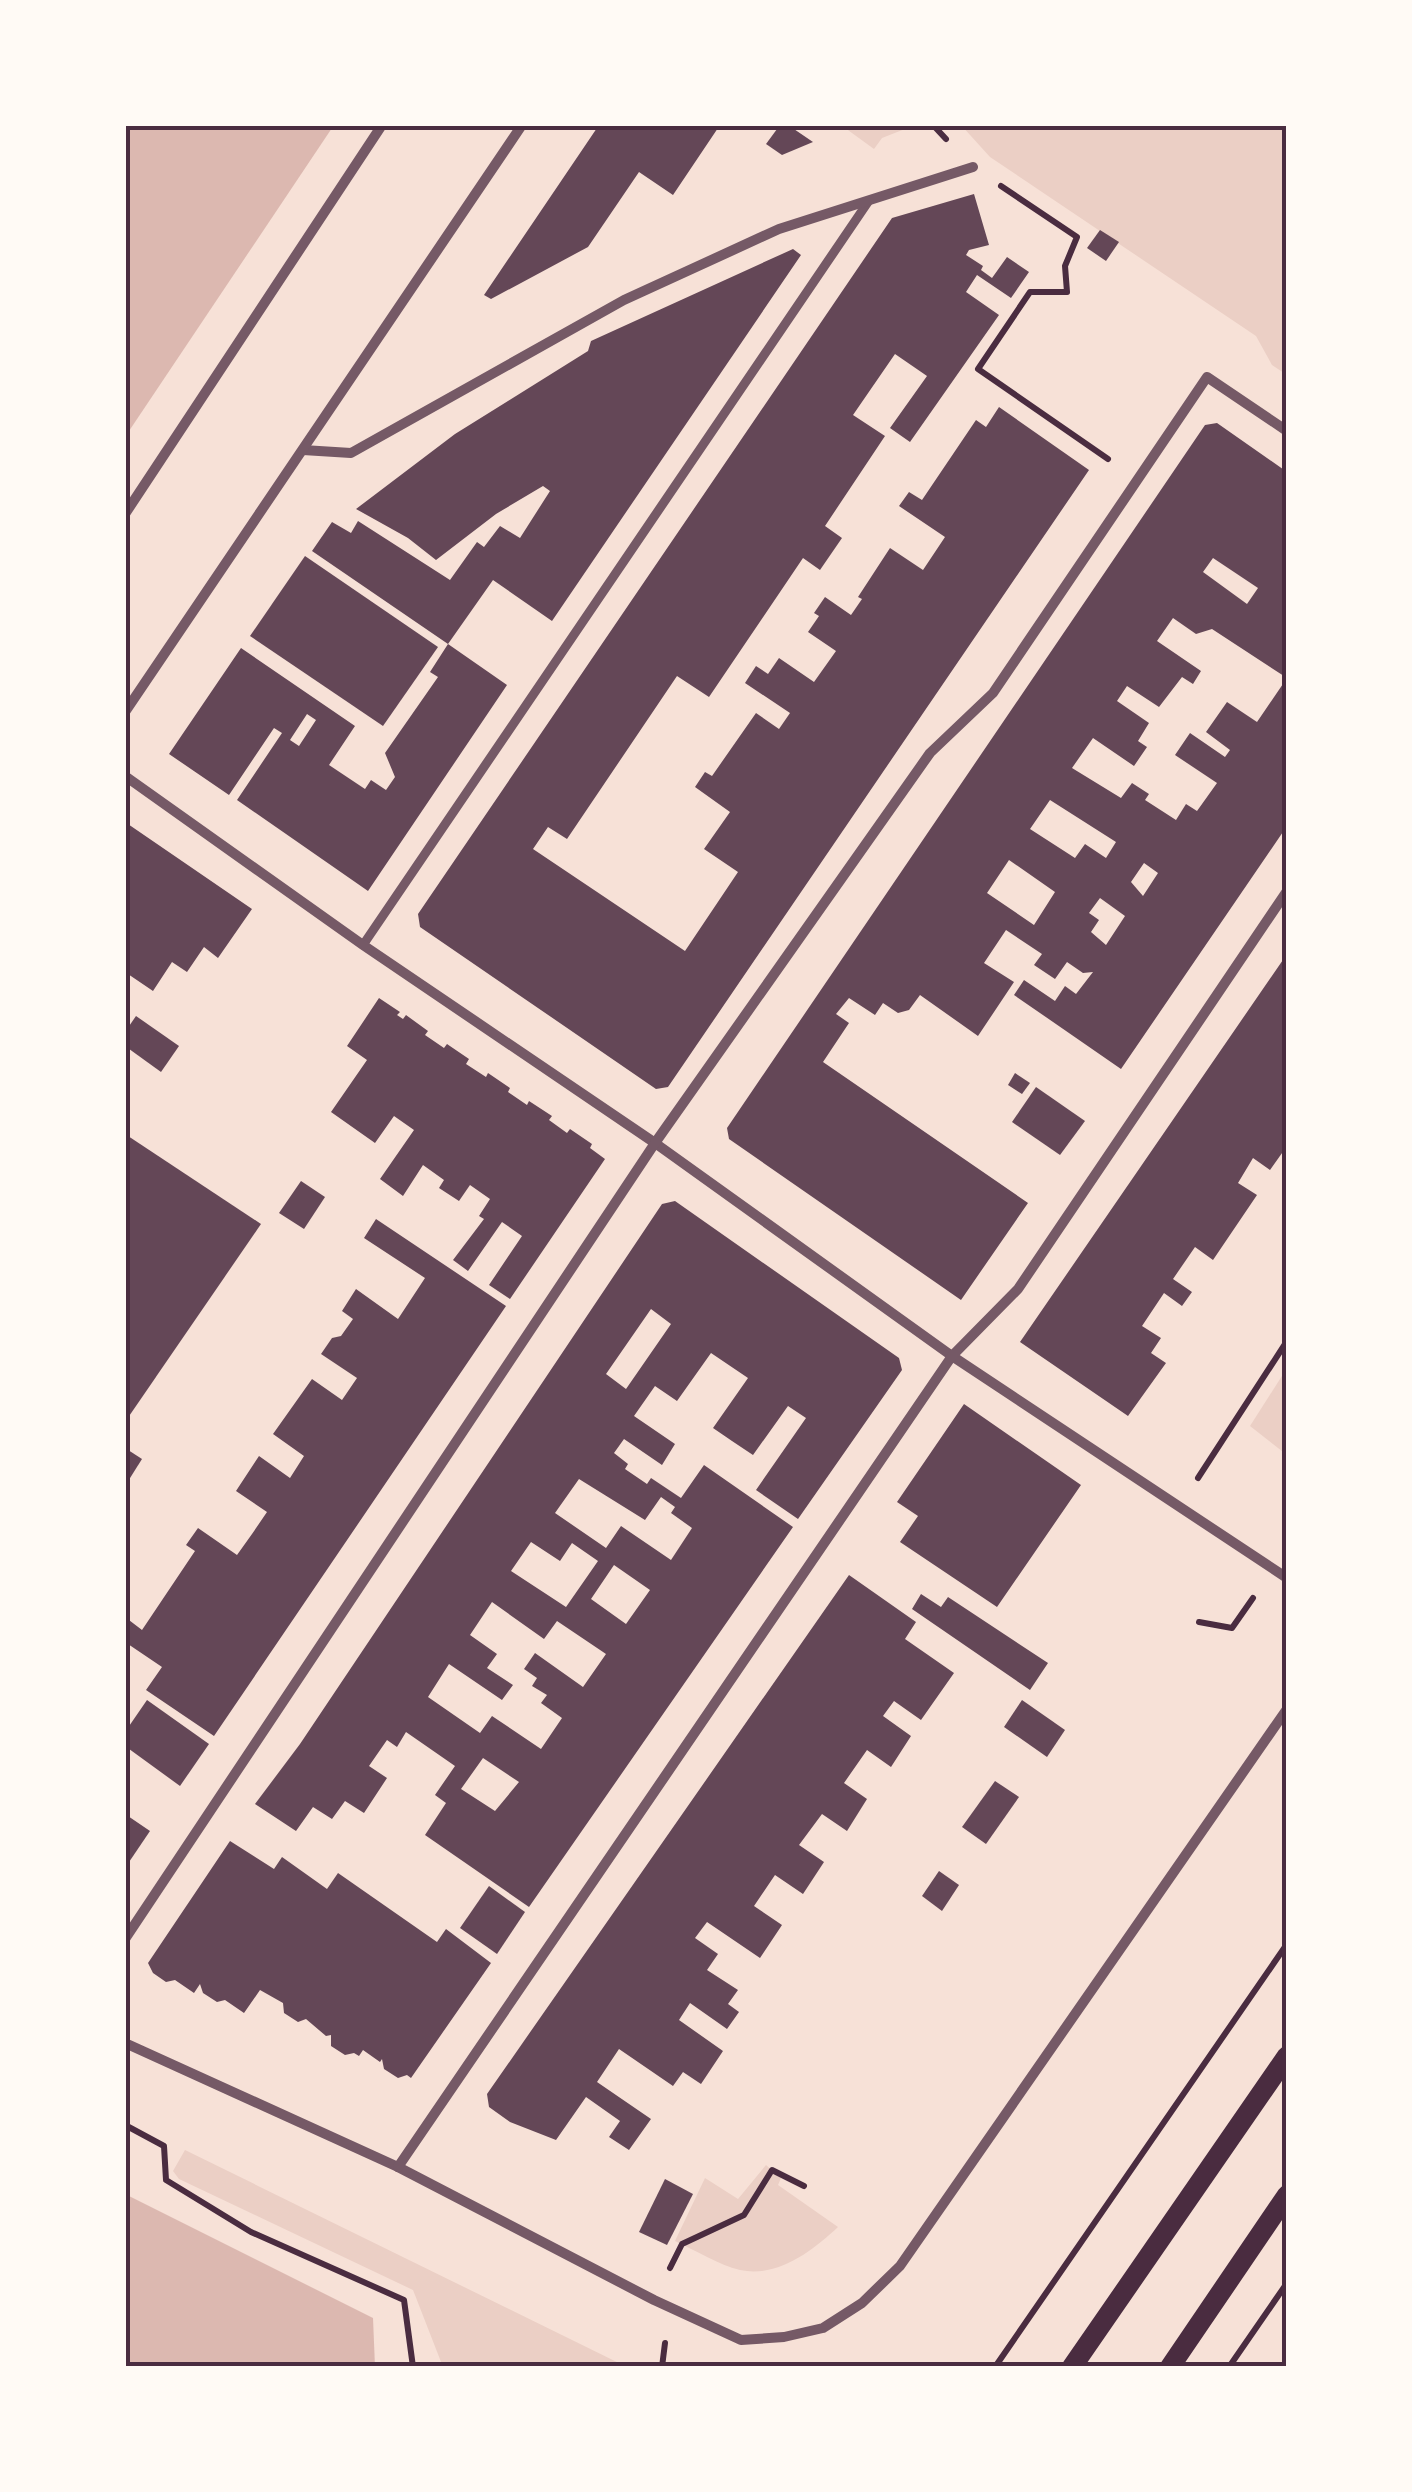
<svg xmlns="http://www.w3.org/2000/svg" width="1412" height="2492" font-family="Literata,serif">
<rect width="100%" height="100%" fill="#f7e1d7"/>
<g fill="#ebcfc5">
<path d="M841 125H908L910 127 882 138 874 149Z"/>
<path d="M961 125H1287V375L1272 365 1256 336 990 157Z"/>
<path d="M1287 1368V1455L1250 1426Z"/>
<path d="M185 2150 627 2367H443L413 2290 179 2179 173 2171Z"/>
<path d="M766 2165 781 2178 778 2185 838 2227C812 2251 778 2278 740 2270 719 2265 695 2250 675 2241L705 2178 738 2199Z"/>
</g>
<g fill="#dcb8b0">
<path d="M125 125H334L125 437Z"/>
<path d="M125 2194 373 2318 375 2367H125Z"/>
</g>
<g fill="#644757" fill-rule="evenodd">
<path d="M599 125H720L673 195 639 172 588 247 491 299 484 295Z"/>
<path d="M780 125H788L813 142 782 155 766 144Z"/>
<path d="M974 194 989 245 969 250 966 255 983 266 981 270 992 278 1007 257 1029 272 1011 298 977 275 966 292 999 315 910 442 890 428 927 376 895 354 853 415 885 436 825 526 842 538 820 570 803 558 709 697 677 676 567 839 548 827 533 849 685 951 738 872 704 849 730 812 695 787 705 772 712 776 756 713 779 729 790 713 745 683 756 666 768 674 779 658 814 682 836 651 808 632 819 616 814 613 825 597 851 615 862 599 858 597 890 548 923 570 945 537 899 506 909 492 922 500 976 420 986 427 999 407 1089 470 668 1087 656 1089 420 927 418 914 892 218Z"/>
<path d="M1100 230 1119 242 1106 261 1087 248Z"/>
<path d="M793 249 801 255 552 621 493 580 448 644 312 551 332 522 351 533 358 521 450 580 477 542 484 547 500 526 520 538 550 491 543 486 496 514 436 560 408 538 356 509 455 434 588 351 591 341Z"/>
<path d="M1217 423 1287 472V624L1282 631 1287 634V826L1121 1069 1014 995 1024 980 1055 1001 1065 986 1076 994 1093 972 1083 973 1067 962 1055 979 1034 965 1042 954 1006 930 984 963 1014 982 978 1036 920 995 909 1010 898 1013 883 1003 875 1015 849 998 836 1014 849 1023 823 1062 1028 1203 961 1300 729 1139 727 1128 1205 425ZM1213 558 1258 588 1247 604 1203 572ZM1173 618 1196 634 1212 629 1287 678 1257 722 1227 702 1206 732 1230 750 1225 757 1190 733 1175 755 1217 783 1197 811 1186 804 1176 820 1145 800 1149 794 1132 783 1121 798 1072 768 1093 738 1134 766 1147 747 1138 741 1149 723 1117 701 1127 686 1159 707 1182 677 1193 684 1201 671 1157 641ZM1050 800 1116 842 1106 858 1085 844 1075 858 1030 829ZM1009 860 1055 892 1034 925 987 893ZM1144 863 1158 873 1143 896 1131 882ZM1100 898 1125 916 1106 945 1091 932 1099 920 1089 913Z"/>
<path d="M305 556 438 647 383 726 250 636Z"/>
<path d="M448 644 507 685 368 891 237 800 282 733 274 728 229 795 169 754 241 648 355 726 329 765 365 789 371 780 386 790 395 777 385 753 438 677 430 672ZM307 714 316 720 299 746 290 740Z"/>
<path d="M125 822 252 909 218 958 204 947 187 972 172 962 153 991 125 972Z"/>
<path d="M1287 954V1146L1270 1170 1253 1158 1238 1183 1257 1195 1213 1260 1195 1247 1173 1279 1192 1292 1182 1306 1164 1293 1142 1326 1161 1338 1151 1353 1166 1363 1128 1416 1020 1342Z"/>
<path d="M379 998 400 1012 397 1015 403 1019 406 1015 428 1031 425 1035 444 1048 447 1044 469 1059 466 1064 486 1077 488 1073 510 1088 508 1092 527 1105 529 1101 552 1116 549 1120 567 1133 570 1129 592 1144 590 1148 605 1159 510 1299 489 1285 522 1236 502 1222 468 1271 453 1260 484 1219 479 1216 490 1199 470 1185 459 1201 439 1188 444 1180 423 1165 403 1196 380 1179 414 1130 394 1116 375 1143 331 1112 367 1060 347 1046Z"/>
<path d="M136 1016 179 1046 161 1072 125 1046V1032Z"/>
<path d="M1015 1073 1030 1083 1022 1094 1008 1085Z"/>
<path d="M1036 1087 1085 1121 1060 1155 1012 1122Z"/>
<path d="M125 1134 261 1224 125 1422Z"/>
<path d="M301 1181 325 1197 304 1229 279 1213Z"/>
<path d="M675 1201 899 1358 902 1370 798 1519 756 1490 806 1418 788 1406 753 1455 732 1441 713 1428 748 1378 711 1353 677 1401 655 1386 634 1416 675 1444 662 1465 624 1439 614 1453 628 1464 625 1469 647 1484 651 1478 681 1498 704 1465 793 1527 529 1907 425 1835 446 1803 435 1795 455 1766 406 1732 397 1747 387 1740 369 1766 387 1778 364 1813 345 1801 332 1819 313 1807 296 1831 255 1804 300 1744 662 1204ZM651 1309 671 1324 626 1389 606 1374ZM579 1479 645 1520 661 1497 675 1507 671 1513 692 1528 671 1560 621 1526 606 1548 555 1513ZM531 1542 560 1561 572 1543 598 1561 566 1607 511 1571ZM614 1565 650 1590 626 1624 591 1599ZM492 1602 544 1639 557 1621 606 1654 583 1687 535 1653 524 1669 537 1678 532 1686 547 1695 541 1703 562 1718 541 1749 492 1716 480 1733 428 1697 449 1664 502 1700 513 1685 487 1668 497 1654 470 1635ZM483 1758 519 1782 495 1811 461 1789Z"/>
<path d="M376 1219 506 1306 214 1736 146 1690 162 1667 125 1642V1617L142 1630 195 1551 186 1545 198 1528 237 1555 252 1534 267 1512 236 1491 259 1456 290 1478 304 1456 273 1434 312 1379 342 1400 357 1378 321 1354 332 1338 341 1336 353 1319 342 1311 356 1289 398 1319 425 1278 364 1238Z"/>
<path d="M964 1404 1081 1485 997 1607 900 1542 918 1516 897 1502Z"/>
<path d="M125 1448 142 1459 125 1486Z"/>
<path d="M849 1575 916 1622 905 1639 954 1673 921 1720 894 1701 883 1716 911 1736 891 1767 867 1750 844 1783 867 1799 847 1831 822 1814 799 1845 824 1862 803 1894 775 1875 754 1906 782 1925 760 1958 707 1922 695 1938 718 1954 707 1970 738 1990 728 2004 739 2012 727 2029 690 2003 679 2020 723 2051 701 2084 683 2072 673 2086 619 2049 597 2082 651 2119 629 2150 609 2137 620 2121 586 2097 556 2140 510 2122 489 2107 487 2094Z"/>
<path d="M921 1594 941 1607 948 1597 1048 1663 1030 1690 912 1609Z"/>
<path d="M147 1700 209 1744 180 1786 125 1746V1732Z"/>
<path d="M1022 1700 1065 1730 1047 1757 1004 1727Z"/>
<path d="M995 1781 1019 1797 986 1844 962 1827Z"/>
<path d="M125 1814 150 1831 125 1868Z"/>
<path d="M230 1841 274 1869 282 1857 327 1889 338 1873 437 1942 446 1929 491 1963 411 2078 407 2075 398 2078 384 2069 382 2059 380 2062 363 2050 359 2056 354 2053 345 2055 331 2046V2035L326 2036 306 2019 298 2022 284 2013 283 2003 260 1990 244 2013 225 2000 217 2002 203 1993 200 1984 194 1993 175 1980 166 1982 153 1973 148 1963Z"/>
<path d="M939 1871 959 1885 942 1911 922 1896Z"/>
<path d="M489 1886 525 1912 497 1954 460 1928Z"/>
<path d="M665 2179 693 2194 667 2245 639 2232Z"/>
</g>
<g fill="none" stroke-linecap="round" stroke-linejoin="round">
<g stroke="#4a2c40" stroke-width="6">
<path d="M933 125 946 139"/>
<path d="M1001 186 1077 237 1065 266 1067 292H1030L978 369 1108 459"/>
<path d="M1198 1478 1287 1341"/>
<path d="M1199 1622 1232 1628 1253 1598"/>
<path d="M125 2125 164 2146 166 2180 251 2232 404 2300 413 2367"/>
<path d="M670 2268 682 2244 744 2215 772 2170 804 2186"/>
<path d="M662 2367 665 2343"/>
<path d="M995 2367 1287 1944"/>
<path d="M1229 2367 1287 2283"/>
</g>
<path stroke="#755966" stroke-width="9" d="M363 945 868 202"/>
<g stroke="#755966" stroke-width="10">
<path d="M303 450 351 453 624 300 779 229 973 167"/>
<path d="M125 514 382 125"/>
<path d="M125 712 522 125"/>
<path d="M125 776 363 945 655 1143 952 1356 1287 1578"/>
<path d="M125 1939 655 1143 930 753 993 693 1207 377 1287 431"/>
<path d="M125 2043 398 2167 654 2300 741 2340 784 2337 823 2328 862 2303 900 2266 1287 1709"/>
<path d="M398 2167 952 1356 1018 1289 1287 891"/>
</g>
<g stroke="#4a2c40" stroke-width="20">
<path d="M1072 2367 1287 2056"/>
<path d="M1170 2367 1287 2195"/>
</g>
</g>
<rect width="1412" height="2492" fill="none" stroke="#fffaf5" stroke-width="255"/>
<rect x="128" y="128" width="1156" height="2236" fill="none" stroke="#4a2c40" stroke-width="4"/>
</svg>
